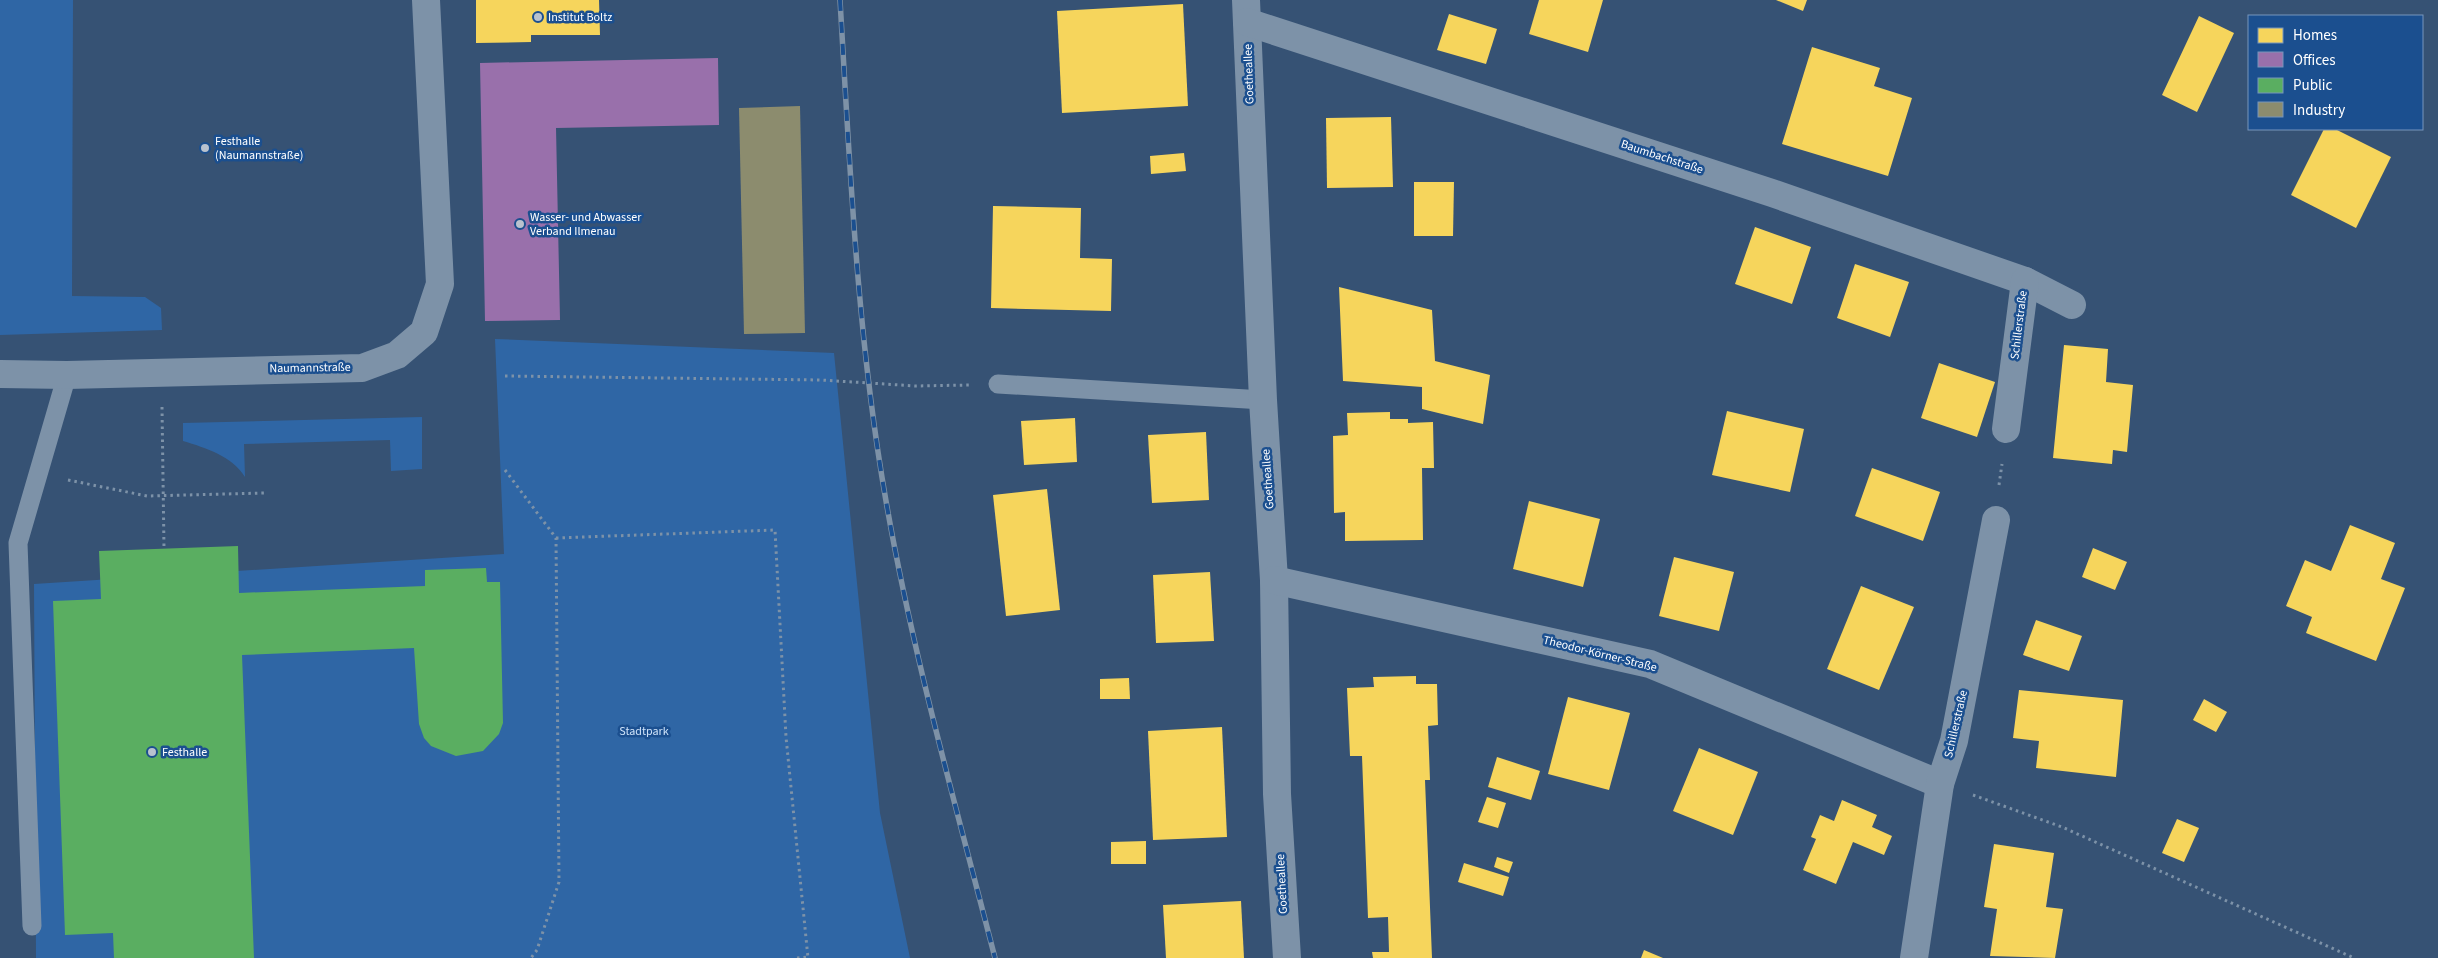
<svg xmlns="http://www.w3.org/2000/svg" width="2438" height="958" font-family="'Source Sans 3',sans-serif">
<rect width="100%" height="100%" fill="#365274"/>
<g fill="#2f66a5">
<path d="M0 0H73L72 296 145 297 161 308 162 330 0 335Z"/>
<path d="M495 339 834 353 880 813 910 958H36L34 584 504 554Z"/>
<path d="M422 417V469L391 471 390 440 244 444 245 477C232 456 206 448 183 441V423Z"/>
</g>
<g fill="#f6d55c">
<path d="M476 0H599L600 35H531V42L476 43Z"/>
<path d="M1539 0H1603L1588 52 1529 34Z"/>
<path d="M1776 0H1807L1803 11Z"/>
<path d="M1183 4 1188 106 1062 113 1057 11Z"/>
<path d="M1449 14 1497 29 1486 64 1437 50Z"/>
<path d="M2199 16 2234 33 2197 112 2162 95Z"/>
<path d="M1812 47 1880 68 1874 86 1912 98 1888 176 1782 144Z"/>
<path d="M1391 117 1393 187 1327 188 1326 118Z"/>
<path d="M2324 129H2335L2391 157 2356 228 2291 195Z"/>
<path d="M1184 153 1186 171 1151 174 1150 156Z"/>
<path d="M1414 182H1454L1453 236H1414Z"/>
<path d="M993 206 1081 208 1080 258 1112 259 1111 311 991 308Z"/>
<path d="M1755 227 1811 247 1792 304 1735 284Z"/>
<path d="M1855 264 1909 282 1890 337 1837 318Z"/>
<path d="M1339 287 1432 310 1435 361 1490 375 1483 424 1422 409V387L1343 381Z"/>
<path d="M2064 345 2108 349 2106 382 2133 385 2127 452 2113 450 2112 464 2053 458Z"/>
<path d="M1939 363 1995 382 1977 437 1921 418Z"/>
<path d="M1727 411 1804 429 1790 492 1712 475Z"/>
<path d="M1390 412V419H1408V423L1433 422 1434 468H1422L1423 540 1345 541V512L1334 513 1333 436 1348 435 1347 413Z"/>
<path d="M1075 418 1077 462 1024 465 1021 421Z"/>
<path d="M1206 432 1209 500 1152 503 1148 435Z"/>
<path d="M1872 468 1940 492 1923 541 1855 516Z"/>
<path d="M1047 489 1060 610 1006 616 993 495Z"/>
<path d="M1529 501 1600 519 1583 587 1513 569Z"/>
<path d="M2350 525 2395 543 2381 579 2405 588 2376 661 2306 633 2312 617 2286 606 2305 560 2331 571Z"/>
<path d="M2093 548 2127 562 2115 590 2082 577Z"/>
<path d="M1674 557 1734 572 1719 631 1659 616Z"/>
<path d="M1210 572 1214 641 1156 643 1153 575Z"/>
<path d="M1861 586 1914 607 1879 690 1827 669Z"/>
<path d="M2036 620 2082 636 2069 671 2023 655Z"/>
<path d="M1416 676V684H1437L1438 725 1428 726 1430 780H1425L1432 958H1373L1372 952H1389L1388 917 1368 918 1362 756H1350L1347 688 1374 687 1373 677Z"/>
<path d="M1129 678 1130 699H1100V679Z"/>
<path d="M2019 690 2123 700 2116 777 2036 768 2039 741 2013 738Z"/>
<path d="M1568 697 1630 713 1609 790 1548 774Z"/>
<path d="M2204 699 2227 712 2216 732 2193 720Z"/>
<path d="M1222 727 1227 837 1153 840 1148 731Z"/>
<path d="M1699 748 1758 772 1733 835 1673 811Z"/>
<path d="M1497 757 1540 771 1531 800 1488 787Z"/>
<path d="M1487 797 1506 803 1498 828 1478 822Z"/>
<path d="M1842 800 1877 815 1872 827 1892 836 1884 855 1853 842 1836 884 1803 870 1816 839 1811 837 1820 815 1834 821Z"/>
<path d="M2177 819 2199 828 2184 862 2162 853Z"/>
<path d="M1146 841V864H1111V842Z"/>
<path d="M1994 844 2054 853 2046 907 2063 909 2055 958 1990 956 1997 909 1984 907Z"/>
<path d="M1497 857 1513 862 1509 873 1494 867Z"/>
<path d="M1464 863 1509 877 1503 896 1458 882Z"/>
<path d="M1241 901 1244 958H1166L1163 905Z"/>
<path d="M1644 950 1663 958H1641Z"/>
</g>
<path fill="#9970ab" d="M718 58 719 125 556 128 560 320 485 321 480 63Z"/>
<path fill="#5aae61" d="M238 546 239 593 425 586V570L486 568 487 582H500L503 723 499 734 483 751 456 756 431 746 424 738 419 724 414 648 242 655 254 958H114L113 933 65 935 53 601 101 599 99 551Z"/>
<path fill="#8c8c6e" d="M800 106 805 333 744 334 739 108Z"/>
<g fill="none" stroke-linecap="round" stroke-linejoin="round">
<g stroke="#7d92a8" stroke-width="3" stroke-dasharray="2.5 4" stroke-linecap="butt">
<path d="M505 376 821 380 916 386 969 385"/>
<path d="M162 407 164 549"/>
<path d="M505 470 556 538 559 882 537 950 531 958"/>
<path d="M68 480 147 496 264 493"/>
<path d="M1999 485 2002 464"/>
<path d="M556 538 775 530 786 737 808 958"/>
<path d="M1973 795 2062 827 2354 958"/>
<path d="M797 958 808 957"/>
</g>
<g stroke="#7d92a8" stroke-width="19">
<path d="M998 384 1263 400"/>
<path d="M32 926 18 543 67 375"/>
</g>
<g stroke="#7d92a8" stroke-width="28">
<path d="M1246 0 1263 400 1274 580 1277 794 1287 958"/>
<path d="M1247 22 1772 193 2025 281 2072 305"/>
<path d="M0 374 67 375 362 368 397 355 424 332 440 284 426 0"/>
<path d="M2006 429 2025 281"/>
<path d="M1274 580 1650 664 1940 784"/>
<path d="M1914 958 1940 784 1954 741 1996 520"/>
</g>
<g stroke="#7e92a7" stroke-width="5.5">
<path id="rail" d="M840 0C850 168 857 336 886 501 913 656 956 806 995 958"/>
</g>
<use href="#rail" stroke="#1b4f8f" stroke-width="4" stroke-dasharray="11" stroke-linecap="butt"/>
</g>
<g fill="#b9c2ce" stroke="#1b4f8f" stroke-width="2">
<circle cx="538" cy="17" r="5"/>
<circle cx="205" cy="148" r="5"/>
<circle cx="520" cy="224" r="5"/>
<circle cx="152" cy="752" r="5"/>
</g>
<g text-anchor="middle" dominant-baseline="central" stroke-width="5" stroke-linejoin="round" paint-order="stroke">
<g font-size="12" fill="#fff" stroke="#1b4f8f" text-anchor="start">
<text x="548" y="17">Institut Boltz</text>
<text x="215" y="141">Festhalle<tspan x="215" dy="14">(Naumannstraße)</tspan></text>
<text x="530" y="217">Wasser- und Abwasser<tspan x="530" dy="14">Verband Ilmenau</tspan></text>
<text x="162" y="752">Festhalle</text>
</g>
<g font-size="12" fill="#fff" stroke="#1b4f8f">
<text transform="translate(1249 74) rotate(-92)">Goetheallee</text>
<text transform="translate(1662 157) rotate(18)">Baumbachstraße</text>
<text transform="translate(2019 325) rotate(-83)">Schillerstraße</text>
<text transform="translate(310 368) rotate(-1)">Naumannstraße</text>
<text transform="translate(1268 479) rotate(-94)">Goetheallee</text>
<text transform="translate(1600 654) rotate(14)">Theodor-Körner-Straße</text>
<text transform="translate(1956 724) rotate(-77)">Schillerstraße</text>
<text transform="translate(1282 884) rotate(-93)">Goetheallee</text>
</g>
<g font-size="12" fill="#cfe3fa" stroke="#1b4f8f">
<text x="644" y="731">Stadtpark</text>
</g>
</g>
<rect x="2248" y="15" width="175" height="115" fill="#1b4f8f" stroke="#7695bc"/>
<rect x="2258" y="28" width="25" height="15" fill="#f6d55c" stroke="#7695bc"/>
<text x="2293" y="40" font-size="15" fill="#ffffff">Homes</text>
<rect x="2258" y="52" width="25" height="15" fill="#9970ab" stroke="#7695bc"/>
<text x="2293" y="65" font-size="15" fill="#ffffff">Offices</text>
<rect x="2258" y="78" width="25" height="15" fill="#5aae61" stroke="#7695bc"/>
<text x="2293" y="90" font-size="15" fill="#ffffff">Public</text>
<rect x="2258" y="102" width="25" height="15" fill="#8c8c6e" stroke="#7695bc"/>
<text x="2293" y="115" font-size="15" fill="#ffffff">Industry</text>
</svg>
